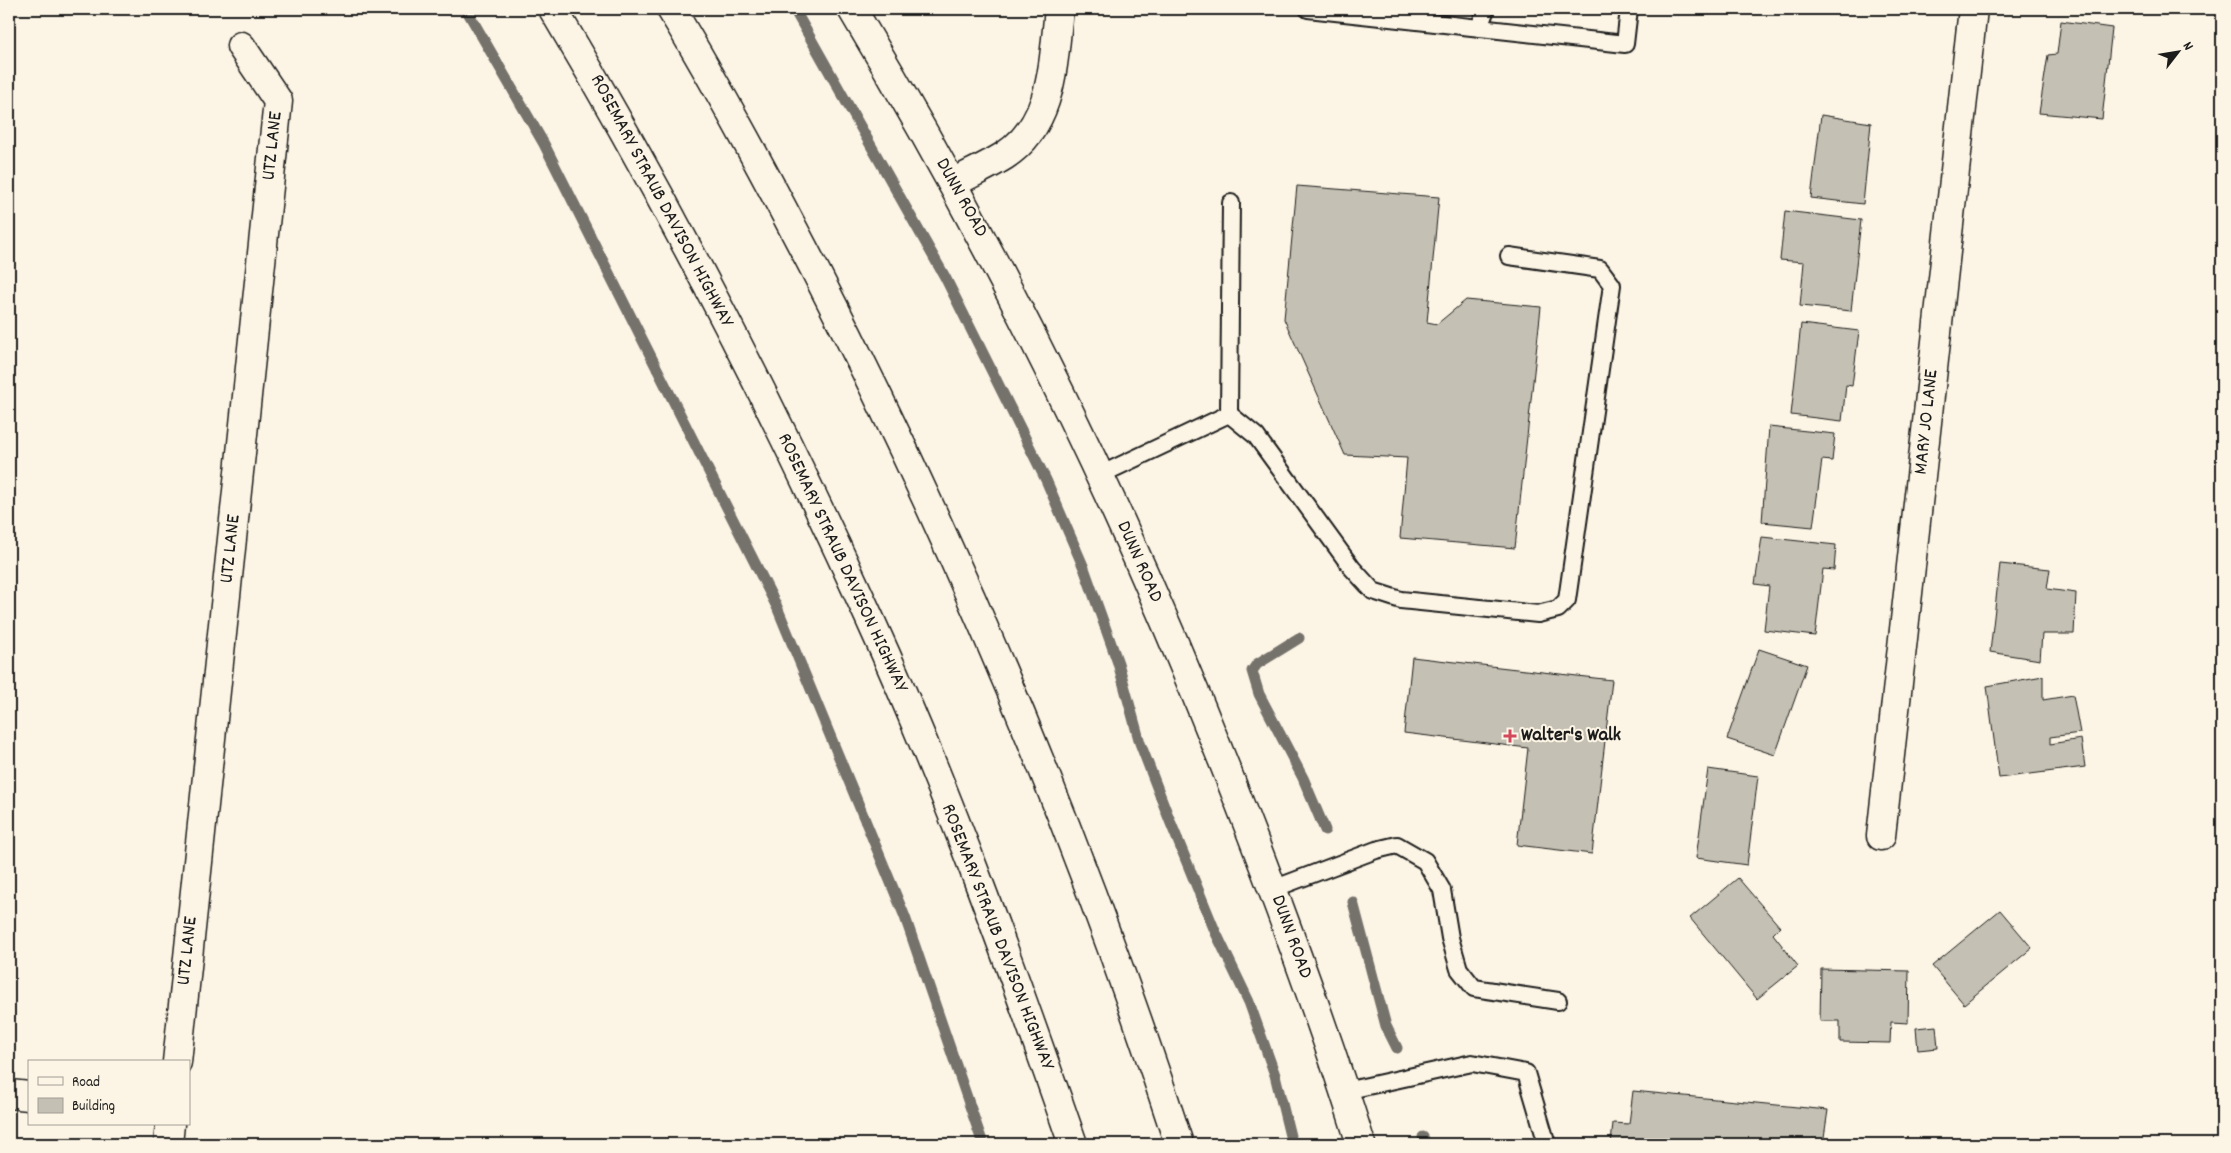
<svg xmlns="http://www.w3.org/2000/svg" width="2231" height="1153" font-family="Dekko,sans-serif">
<rect width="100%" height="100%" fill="#fcf5e5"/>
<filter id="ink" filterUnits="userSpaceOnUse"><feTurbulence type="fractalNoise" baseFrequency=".02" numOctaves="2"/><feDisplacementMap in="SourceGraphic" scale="10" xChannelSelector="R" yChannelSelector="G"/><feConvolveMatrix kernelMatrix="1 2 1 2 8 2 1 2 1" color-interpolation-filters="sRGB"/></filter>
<g filter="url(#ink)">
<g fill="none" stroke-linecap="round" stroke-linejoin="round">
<g stroke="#75726c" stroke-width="11">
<path d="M466 9 544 144 777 607 905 917 983 1144"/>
<path d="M794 9 945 277 1046 480 1084 568 1118 663 1140 743 1170 821 1215 931 1249 1002 1275 1075 1292 1144"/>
<path d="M1299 638 1257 664 1252 671 1259 694 1303 778 1325 830"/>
<path d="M1353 902 1386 1026 1397 1048"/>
<path d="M1423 1137 1426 1144"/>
</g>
</g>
<g fill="#c4c0b3" stroke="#1c1c1c">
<path d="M2061 21 2112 28 2102 119 2039 113 2048 55 2057 54Z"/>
<path d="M1821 115 1871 123 1863 204 1811 198Z"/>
<path d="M1297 186 1439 197 1427 322 1437 324 1466 300 1541 307 1515 548 1400 538 1407 458 1345 455 1284 319Z"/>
<path d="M1785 211 1861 220 1851 311 1800 306 1804 262 1780 260Z"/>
<path d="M1801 324 1859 331 1852 386 1846 385 1842 421 1791 415Z"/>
<path d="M1769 427 1835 434 1832 461 1822 460 1813 527 1762 522Z"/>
<path d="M1762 537 1836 545 1834 570 1823 569 1815 636 1764 630 1769 586 1755 584Z"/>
<path d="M2000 564 2050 569 2047 589 2076 593 2074 634H2042L2040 660 1990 652Z"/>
<path d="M1759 649 1807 665 1775 755 1727 739Z"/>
<path d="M1412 657 1612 680 1592 854 1517 845 1528 748 1404 733Z"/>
<path d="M2043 676V700L2073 695 2080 733 2050 737V744L2081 739 2085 767 1999 778 1987 686Z"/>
<path d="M1708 769 1758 776 1747 865 1696 858Z"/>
<path d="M1738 878 1780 927 1773 934 1798 966 1757 999 1690 918Z"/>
<path d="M2000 910 2032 948 1964 1004 1932 966Z"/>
<path d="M1821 969 1909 971 1908 1023 1891 1022 1890 1043 1840 1042V1021H1820Z"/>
<path d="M1936 1026 1938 1048 1918 1050 1916 1028Z"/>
<path d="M1633 1091 1828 1110 1823 1144H1611L1613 1123 1629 1124Z"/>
</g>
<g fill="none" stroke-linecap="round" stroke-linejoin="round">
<g stroke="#1c1c1c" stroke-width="20">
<g id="lane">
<path d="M1308 9 1625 44 1629 9"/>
<path d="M1479 28 1486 9"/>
<path d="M1229 414 1231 203"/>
<path d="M1100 475 1229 414 1256 436 1352 568 1373 591 1401 600 1538 614 1558 609 1567 600 1612 285 1600 269 1509 256"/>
<path d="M1273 889 1376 850 1397 845 1425 861 1442 890 1450 938 1459 969 1474 988 1558 1001"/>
<path d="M1345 1091 1472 1063 1526 1073 1547 1144"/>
</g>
</g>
<g stroke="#1c1c1c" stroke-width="31">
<g id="street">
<path d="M1881 836 1973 9"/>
<path d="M177 1062 278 101 241 46"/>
<path d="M9 1094 29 1096"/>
<path d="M168 1144 170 1124"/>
</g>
</g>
<g stroke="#1c1c1c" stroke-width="31">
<g id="secondary">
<path d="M852 9C1004 262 1132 527 1239 802 1283 915 1325 1028 1361 1144"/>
<path d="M953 183C970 174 988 166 1004 156 1054 124 1053 62 1059 9"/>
</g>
</g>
<g stroke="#1c1c1c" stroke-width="31">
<g id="highway">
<path d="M553 9C670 205 774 408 869 617 947 788 1011 966 1073 1144"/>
<path d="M671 9C723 95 770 184 816 272 960 553 1082 844 1179 1144"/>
</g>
</g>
<use href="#lane" stroke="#fcf5e5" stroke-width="16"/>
<use href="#street" stroke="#fcf5e5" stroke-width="28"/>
<use href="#secondary" stroke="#fcf5e5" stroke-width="28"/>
<use href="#highway" stroke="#fcf5e5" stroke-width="28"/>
</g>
</g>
<path fill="#d1495b" stroke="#fcf5e5" stroke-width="2" d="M1507.5 728.5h5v5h5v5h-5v5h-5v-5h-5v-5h5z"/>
<g text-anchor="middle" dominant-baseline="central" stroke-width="4" stroke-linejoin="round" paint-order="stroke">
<g font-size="20" fill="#1c1c1c" stroke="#fcf5e5">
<text transform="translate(273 146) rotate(-84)">UTZ LANE</text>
<text transform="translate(961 198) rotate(61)">DUNN ROAD</text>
<text transform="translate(661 201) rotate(62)">ROSEMARY STRAUB DAVISON HIGHWAY</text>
<text transform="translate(1927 422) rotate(-84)">MARY JO LANE</text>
<text transform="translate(231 549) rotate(-84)">UTZ LANE</text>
<text transform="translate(1139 562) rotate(66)">DUNN ROAD</text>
<text transform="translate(842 563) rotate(65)">ROSEMARY STRAUB DAVISON HIGHWAY</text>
<text transform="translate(997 937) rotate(69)">ROSEMARY STRAUB DAVISON HIGHWAY</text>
<text transform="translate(1291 937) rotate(70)">DUNN ROAD</text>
<text transform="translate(188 951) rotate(-84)">UTZ LANE</text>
</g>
<g font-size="20" font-weight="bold" fill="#1c1c1c" stroke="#fcf5e5" text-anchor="start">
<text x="1521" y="736">Walter's Walk</text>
</g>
</g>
<rect width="2231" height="1153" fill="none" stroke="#fcf5e5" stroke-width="30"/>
<rect x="15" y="15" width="2201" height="1123" fill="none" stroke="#1c1c1c" stroke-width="2" filter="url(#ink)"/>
<rect x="28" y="1060" width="162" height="65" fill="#fcf5e5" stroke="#a29e95"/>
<rect x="38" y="1077" width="25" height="8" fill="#fcf5e5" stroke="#a29e95"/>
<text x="72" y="1086" font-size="15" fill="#1c1c1c">Road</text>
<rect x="38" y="1098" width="25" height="15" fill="#c4c0b3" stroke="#a29e95"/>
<text x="72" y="1110" font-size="15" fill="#1c1c1c">Building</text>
<g transform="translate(2178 52) rotate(59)" stroke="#fcf5e5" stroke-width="4" paint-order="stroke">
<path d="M0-4L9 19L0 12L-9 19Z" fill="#1c1c1c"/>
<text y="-8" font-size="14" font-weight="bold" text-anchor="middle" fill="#1c1c1c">N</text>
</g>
</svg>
